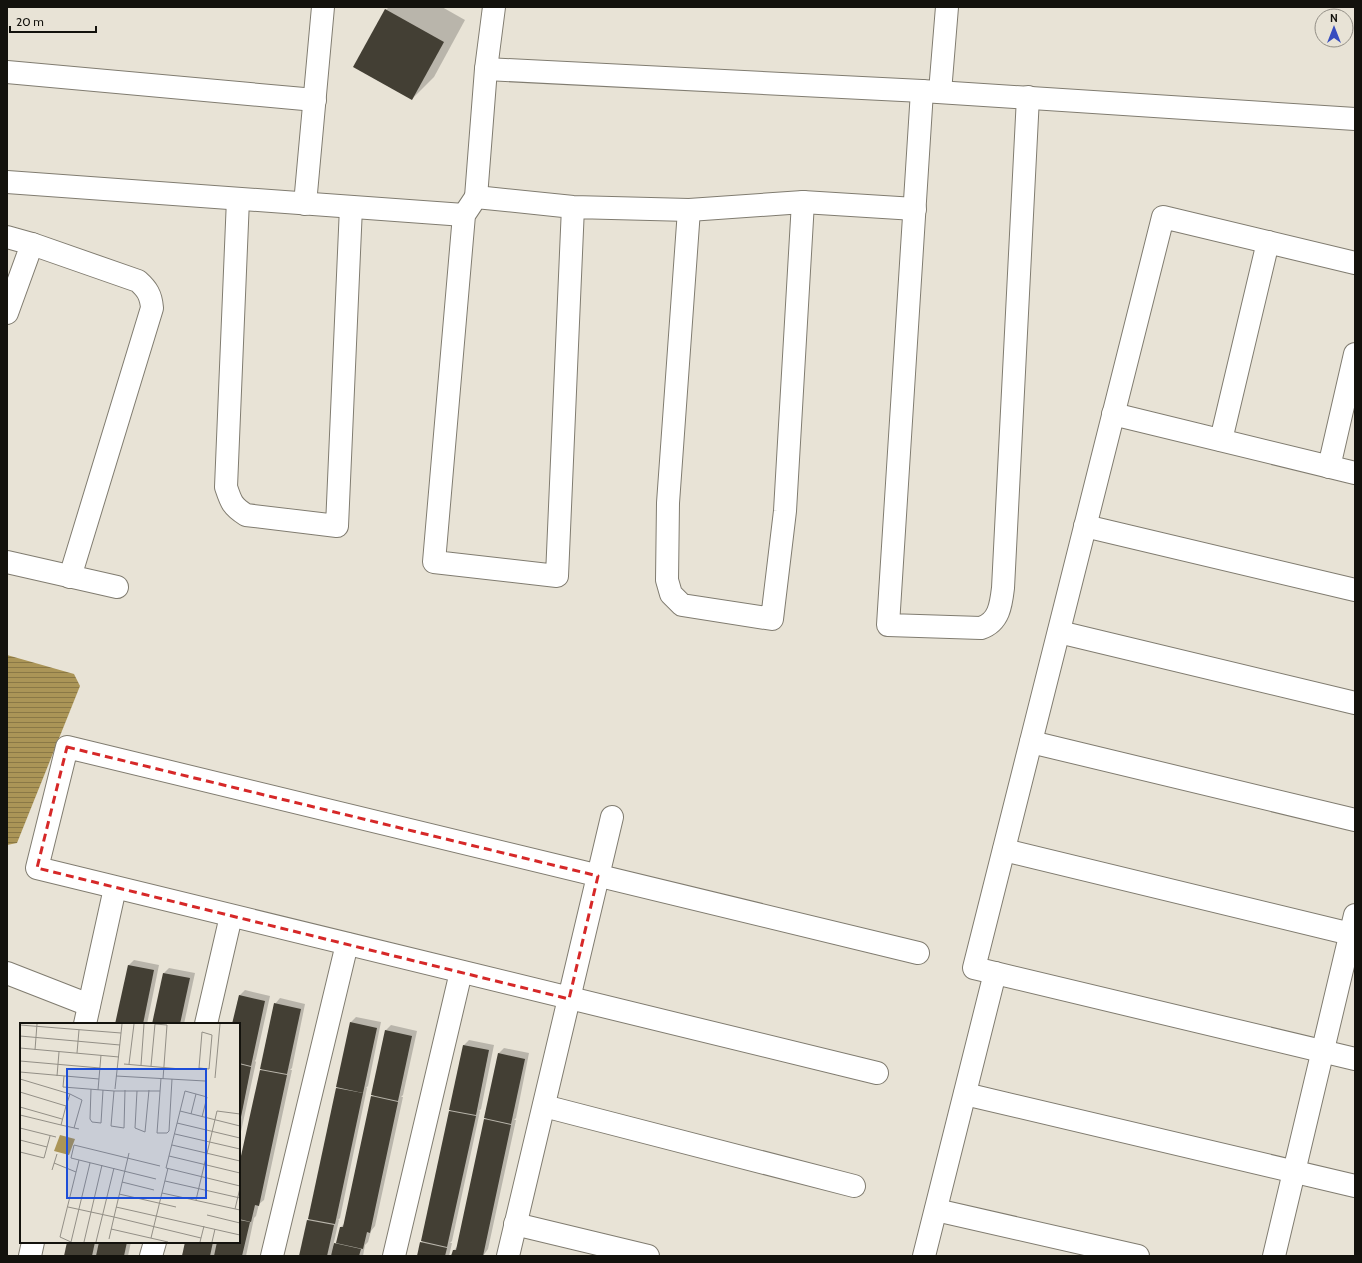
<svg xmlns="http://www.w3.org/2000/svg" width="1362" height="1263" font-family="Cabin,sans-serif">
<defs>
<pattern id="water-rules" width="6" height="5" patternUnits="userSpaceOnUse"><rect width="6" height="5" fill="#ab9557"/><path d="M0 2.5h6" fill="none" stroke="#8a7846"/></pattern>
</defs>
<rect width="100%" height="100%" fill="#e8e3d6"/>
<path fill="url(#water-rules)" d="M7 655 74 674 80 686 17 843 7 845Z"/>
<g fill="#0003">
<path d="M389 7H442L465 20 434 77 412 99 386 10Z"/>
<path d="M134 960 159 965 147 1024H116L129 965Z"/>
<path d="M169 968 195 973 184 1024H153L164 973Z"/>
<path d="M245 990 270 996 256 1059 255 1061 256 1062 239 1141V1024H233L239 996Z"/>
<path d="M280 998 305 1004 292 1068 290 1070H292L264 1200 259 1204 256 1216 254 1218 246 1256H182L186 1242H239V1172L261 1070 263 1068 275 1004Z"/>
<path d="M356 1017 381 1022 368 1086 366 1088H367L340 1218 338 1220H339L333 1246 337 1242 341 1227 345 1223 372 1097 374 1095 386 1030 391 1025 417 1031 403 1095 401 1097H403L375 1226 371 1231 368 1242 365 1245 363 1256H300L308 1220 310 1218 337 1088 339 1086 351 1022Z"/>
<path d="M469 1040 494 1045 481 1109 479 1111H480L452 1241 450 1243H452L449 1256H418L421 1243 423 1241 450 1111 452 1109 464 1045Z"/>
<path d="M504 1048 529 1053 516 1118 514 1120H516L488 1249 483 1256H452L454 1250 458 1246 485 1120 487 1118 499 1053Z"/>
<path d="M68 1242H131L128 1256H65Z"/>
</g>
<g fill="#433f34">
<path d="M385 9 444 42 412 100 353 67Z"/>
<path d="M128 965 154 970 143 1024H115Z"/>
<path d="M163 973 190 978 180 1024H152Z"/>
<path d="M239 995 265 1001 251 1066 239 1063V1024H232Z"/>
<path d="M274 1003 301 1009 287 1074 260 1069Z"/>
<path d="M350 1022 377 1028 363 1093 336 1087Z"/>
<path d="M385 1030 412 1036 398 1101 371 1095Z"/>
<path d="M463 1045 489 1050 476 1115 449 1110Z"/>
<path d="M498 1053 525 1059 511 1124 484 1118Z"/>
<path d="M239 1064 251 1067 240 1122H239Z"/>
<path d="M260 1070 287 1075 259 1206 255 1205 251 1222 239 1219V1165Z"/>
<path d="M336 1088 363 1093 335 1224 308 1219Z"/>
<path d="M371 1096 398 1102 370 1233 367 1232 363 1249 336 1243 340 1227H343Z"/>
<path d="M449 1111 476 1116 447 1247 421 1241Z"/>
<path d="M484 1119 511 1125 483 1256H451L453 1250H456Z"/>
<path d="M239 1220 250 1222 242 1256H214L217 1242H239Z"/>
<path d="M307 1220 334 1225 327 1256H299Z"/>
<path d="M67 1242H95L92 1256H64Z"/>
<path d="M99 1242H127L124 1256H96Z"/>
<path d="M185 1242H213L210 1256H182Z"/>
<path d="M420 1242 447 1248 445 1256H417Z"/>
<path d="M334 1243 361 1249 359 1256H331Z"/>
</g>
<g fill="none" stroke-linecap="round" stroke-linejoin="round">
<g stroke="#807c70" stroke-width="24">
<g id="minor">
<path d="M486 69 922 91 1355 119"/>
<path d="M7 72 315 100"/>
<path d="M922 91 888 625 981 628C999 622 1001 605 1003 588L1028 97"/>
<path d="M940 92 947 7"/>
<path d="M7 182 464 215"/>
<path d="M476 197 486 69 494 7"/>
<path d="M238 199 226 487C231 502 232 506 246 515L337 526 351 207"/>
<path d="M305 204 323 7"/>
<path d="M573 207 557 576 434 562 464 215 476 197 573 207 689 210 803 202 915 209"/>
<path d="M689 210 668 503 667 580 671 594 682 605 772 619 785 511 803 202"/>
<path d="M7 237 32 244 7 313"/>
<path d="M32 244 138 281C147 289 151 295 152 308L70 577"/>
<path d="M1355 263 1163 217 974 968 1355 1059"/>
<path d="M1113 414 1355 473"/>
<path d="M1221 440 1268 242"/>
<path d="M1329 467 1355 354"/>
<path d="M1085 526 1355 590"/>
<path d="M7 562 117 587"/>
<path d="M1059 632 1355 703"/>
<path d="M1031 742 1355 820"/>
<path d="M1004 850 1355 935"/>
<path d="M7 973 89 1005"/>
<path d="M85 1024 115 888"/>
<path d="M206 1024 231 916"/>
<path d="M877 1073 37 868 67 747 918 953"/>
<path d="M965 1094 1355 1186"/>
<path d="M544 1106 854 1186"/>
<path d="M936 1210 1138 1256"/>
<path d="M515 1224 648 1256"/>
<path d="M30 1256 33 1242"/>
<path d="M151 1256 155 1242"/>
<path d="M272 1256 347 944"/>
<path d="M394 1256 461 972"/>
<path d="M508 1256 612 817"/>
<path d="M924 1256 995 973"/>
<path d="M1274 1256 1355 915"/>
</g>
</g>
<use href="#minor" stroke="#fff" stroke-width="22"/>
</g>
<path fill="none" stroke="#d62828" stroke-width="3" stroke-dasharray="8 5" stroke-linejoin="round" d="M67 747 598 876 569 999 37 868Z"/>
<g transform="translate(20 1023)">
<rect width="220" height="220" fill="#e8e3d6"/>
<path d="M40 112 55 116 49 132 34 128Z" fill="#ab9557"/>
<path fill="none" stroke="#938f86" stroke-width="1" d="M135 1 147 2 143 56M0 2 101 10M182 9 192 12 189 46 179 45ZM0 13 100 22M0 25 99 34M15 27 17 1M57 30 59 7M0 38 80 45M104 41 161 46M109 41 114 1M121 42 124 1M131 43 135 1M0 49 79 56M37 53 39 29M44 53 43 64 94 68H140M96 53 185 58M141 55 137 110H147L149 108 152 56M195 55 200 1M0 56 50 71 46 83 0 69M71 66 70 96 72 99 81 100 83 67M95 66 102 1M78 67 81 32M94 68 91 103 104 105 105 67M117 68 115 105 125 109 129 67M50 71 62 77 54 105M46 83 41 102 59 106M0 84 42 96M160 88 220 103M171 91 176 71M0 92 41 102M182 94 187 74 165 68 146 145 220 163M157 100 220 115M0 105 36 114M155 111 220 126M0 117 27 124M152 122 220 138M0 129 24 135 30 113M149 133 220 150M59 137 40 214 51 219 70 140M34 140 56 149M32 147 37 131M136 156 51 135 54 122 140 143M145 158 220 175M102 159 134 167M142 170 220 187M99 171 156 184M176 177 197 88 220 91M48 184 94 194 109 130M96 184 220 212M215 186 220 165M187 192 220 200M91 206 148 219M131 215 148 145M89 216 94 194 181 215M64 219 82 142M76 219 94 145M180 219 184 203M192 219 195 206"/>
<path fill="#1d4ed8" fill-opacity="0.15" stroke="#1d4ed8" stroke-width="2" d="M47 46H186V175H47Z"/>
<rect width="220" height="220" fill="none" stroke="#13120d" stroke-width="2"/>
</g>
<rect width="1362" height="1263" fill="none" stroke="#13120d" stroke-width="16"/>
<g transform="translate(1334 28)"><circle r="19" fill="#e8e3d6" stroke="#938f86"/>
<path d="M0-3L7 15L0 10L-7 15Z" fill="#374dbf"/>
<text y="-6" font-size="11" font-weight="bold" text-anchor="middle" fill="#13120d">N</text>
</g>
<path d="M10 26v6h86v-6" fill="none" stroke="#13120d" stroke-width="2"/>
<text x="16" y="26" font-size="12" fill="#13120d" stroke="#e8e3d6" stroke-width="3" paint-order="stroke">20 m</text>
</svg>
